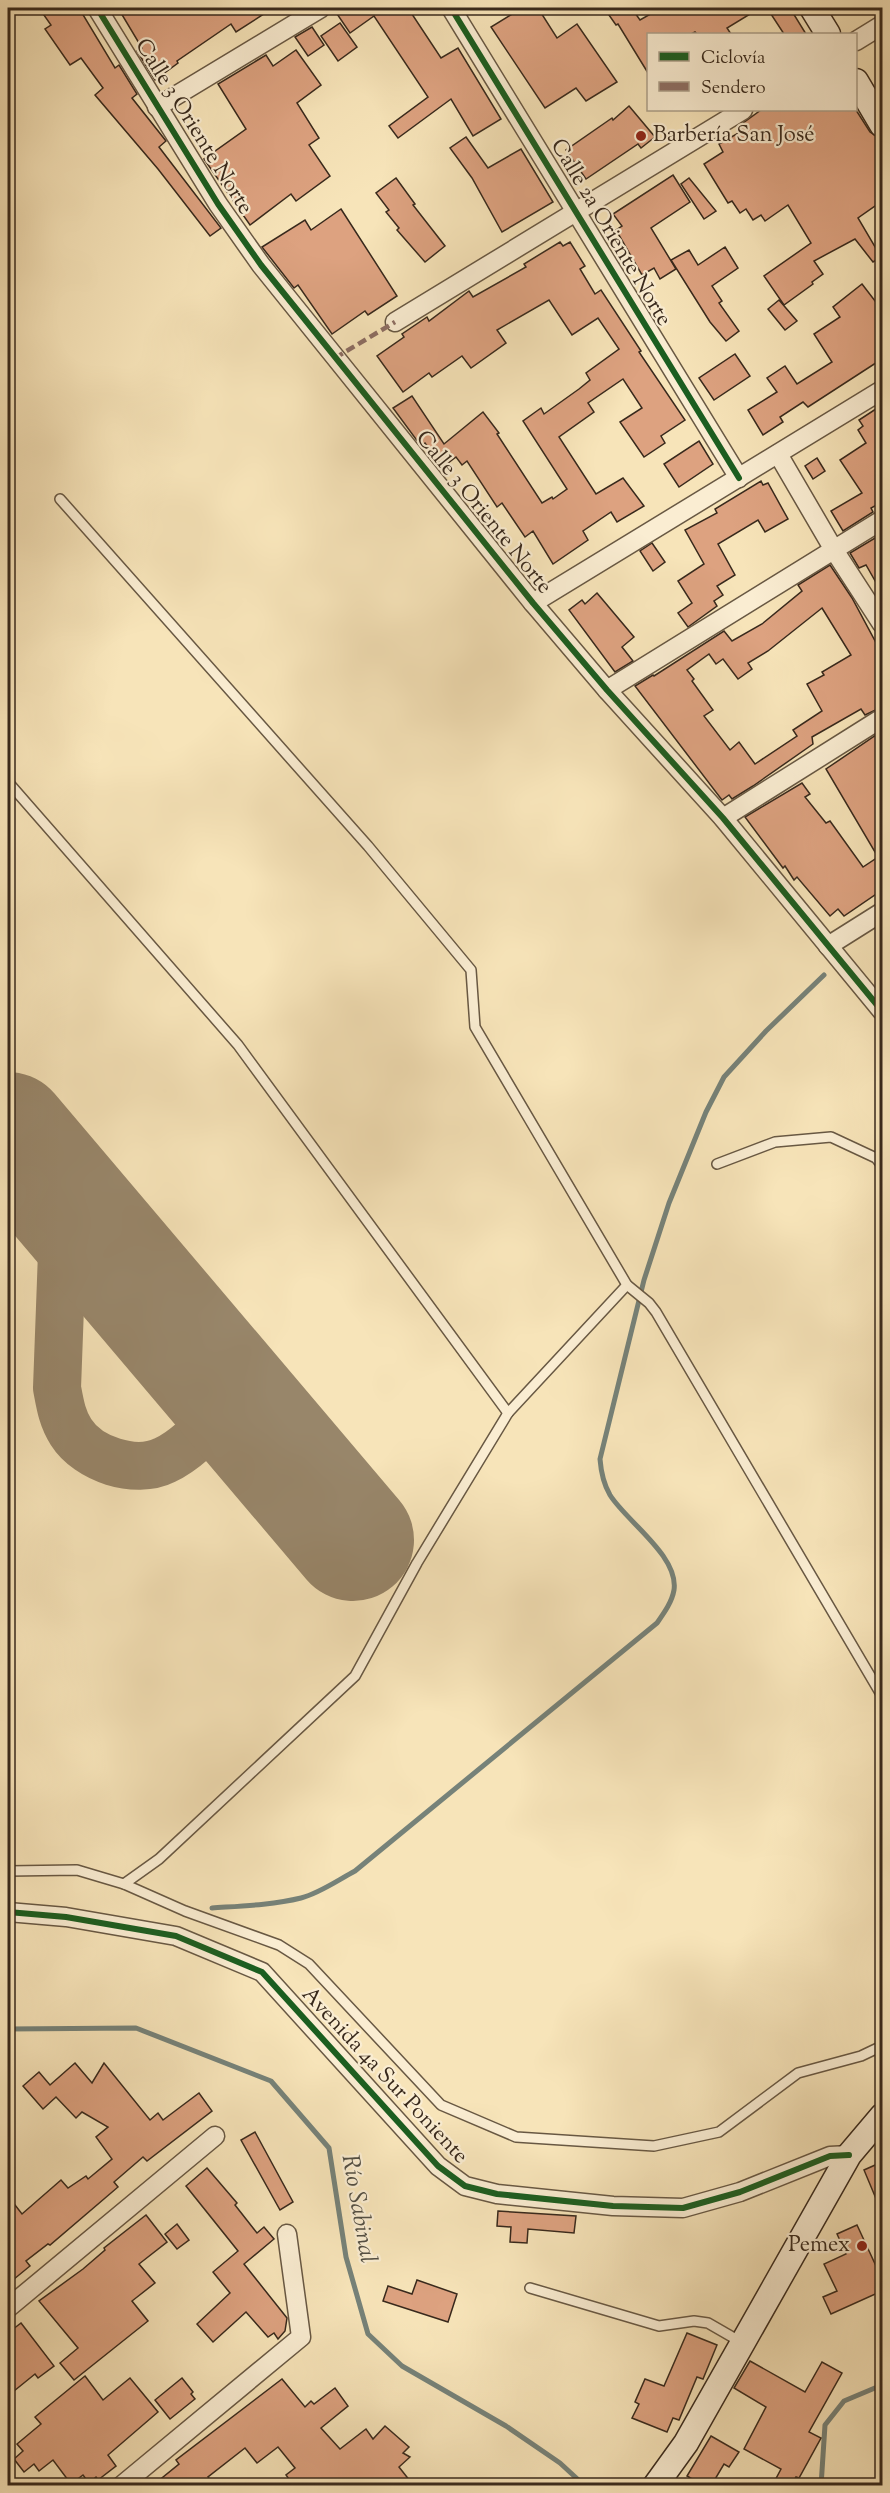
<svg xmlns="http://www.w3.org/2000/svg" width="890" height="2493" font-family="'Sorts Mill Goudy',serif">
<rect width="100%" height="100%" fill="#f7e4b9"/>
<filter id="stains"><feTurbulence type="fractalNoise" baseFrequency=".00333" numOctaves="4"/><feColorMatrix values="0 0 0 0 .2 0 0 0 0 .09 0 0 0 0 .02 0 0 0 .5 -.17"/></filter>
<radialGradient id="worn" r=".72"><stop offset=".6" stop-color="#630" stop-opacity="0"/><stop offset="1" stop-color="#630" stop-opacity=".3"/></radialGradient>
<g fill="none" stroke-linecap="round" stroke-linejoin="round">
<g stroke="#768279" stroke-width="5">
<path d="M212 1908C241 1906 272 1905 301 1898 320 1893 338 1880 355 1871L657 1623C664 1613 672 1602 674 1590 679 1556 626 1521 610 1495 603 1483 601 1472 600 1459L644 1280 669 1203 706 1112 724 1077 766 1031 824 975"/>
<path d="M8 2029 136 2028 271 2081 329 2148 346 2257 368 2334 402 2366 506 2426 560 2463 585 2486"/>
<path d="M821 2486 825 2425 844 2401 882 2385"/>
</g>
<path stroke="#98866a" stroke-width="48" d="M64 1199 57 1388C60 1404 62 1418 71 1432 88 1459 135 1475 165 1460 191 1448 213 1420 234 1400"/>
<path stroke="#98866a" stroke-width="122" d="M8 1133 353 1540"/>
</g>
<g fill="#dda280" stroke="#38291c" stroke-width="1.5" fill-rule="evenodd">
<path d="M39 8H79L115 68 119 65 137 94 132 98 166 141 159 147 221 228 210 236 158 169 95 95 103 88 81 58 70 65 45 29 51 25Z"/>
<path d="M118 8H273L236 32 231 24 177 61 178 63 155 80 137 51 142 48Z"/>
<path d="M333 8H408L441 58 458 48 501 119 473 136 451 99 398 138 389 126 428 97 374 16 350 33Z"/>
<path d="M511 8H538L557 38 577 24 617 82 586 101 576 88 545 108 491 27 514 13Z"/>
<path d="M604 8H643L635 13 640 20 661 8H760L727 28 731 34H697L695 32 691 34H648V73L618 24 616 25Z"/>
<path d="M767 8H790L806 34H784Z"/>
<path d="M340 23 357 47 338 61 321 36Z"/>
<path d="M312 27 324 45 308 56 295 37Z"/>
<path d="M296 50 321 85 297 103 319 138 309 145 330 176 296 201 291 194 250 225 204 159 246 129 218 84 266 55 273 66Z"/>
<path d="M629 106 655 137 641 148 638 144 586 179 566 150 612 118 613 120Z"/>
<path d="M761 110H856L870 132 879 138 882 145V201L858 218 881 257 873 262 855 239 814 261 823 274 812 282 813 284 784 305 764 276 811 243 788 205 765 221 761 215 753 220 746 209 740 213 732 201 728 203 704 164 723 152 719 144 742 131 739 126Z"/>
<path d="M466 137 488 168 521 149 553 202 502 232 472 178 450 148Z"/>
<path d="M673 175 690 202 651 228 676 269 660 279 654 268 642 275 616 230 622 226 613 214Z"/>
<path d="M396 178 415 204 413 205 445 246 425 262 397 230 399 228 386 212 389 210 376 193Z"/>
<path d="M689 178 716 211 704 219 681 184Z"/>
<path d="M341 209 397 296 368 315 365 311 332 334 298 285 294 288 262 247 305 220 311 230Z"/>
<path d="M560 242 563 246 570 242 585 266 580 269 595 294 601 290 641 351 639 352 685 420 661 436 665 443 644 457 620 422 642 408 623 379 588 403 594 412 559 437 596 494 623 478 644 506 617 522 611 512 583 531 588 540 553 564 533 531 525 537 502 503 497 507 467 461 462 465 456 457 443 467 425 443 421 446 393 408 412 396 444 444 483 412 499 433 497 434 542 503 552 497 553 499 567 489 523 421 541 408 544 414 579 389 590 380 586 373 619 349 598 318 572 335 549 300 497 330 506 343 471 368 462 356 432 377 429 373 403 392 377 356 404 337 402 334 427 317 429 321 469 291 473 297 526 267 524 264Z"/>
<path d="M725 247 738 268 712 286 722 301 719 303 739 331 726 341 710 322 671 260 689 250 698 265Z"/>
<path d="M862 284 882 310V359L808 407 803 402 780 417 783 422 763 435 748 410 777 392 767 378 785 366 797 384 832 362 814 334 840 317 833 307Z"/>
<path d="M779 300 797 321 785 330 768 309Z"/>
<path d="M735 354 750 376 714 400 699 378Z"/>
<path d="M882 405V502L871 508 873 512 843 531 831 511 862 493 840 460 866 443 858 430 863 426 859 420Z"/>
<path d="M699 441 713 464 679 487 664 464Z"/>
<path d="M817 458 825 471 813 479 805 466Z"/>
<path d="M761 481 763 485 768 483 788 519 765 532 758 520 718 544 735 575 717 586 723 595 714 601 717 606 688 627 678 613 692 603 678 581 704 564 685 530 717 513 715 509Z"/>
<path d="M875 538 882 551V593L866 565 859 568 850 553Z"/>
<path d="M652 543 665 562 653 571 640 551Z"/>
<path d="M830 565 852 598 882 654V707L865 715 861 709 812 737 813 744 753 786 732 799 729 795 722 800 635 686 653 675 654 676 724 631 732 641 762 624 802 591 798 585ZM822 608 851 655 822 672 824 675 807 684 822 711 793 730 797 736 755 764 739 742 730 750 704 716 713 710 692 681 694 679 687 670 709 654 716 664 723 659 738 679 752 669 748 663 768 651Z"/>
<path d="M597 593 634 637 622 647 633 661 615 672 569 610 582 600 585 604Z"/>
<path d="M882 731V890L844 916 838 909 830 916 797 877 794 880 785 866 783 868 745 817 802 783 810 794 805 797 826 823 830 821 863 867 878 857 826 769Z"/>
<path d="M75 2063 92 2083 104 2063 150 2120 158 2113 163 2120 199 2093 212 2111 147 2161 143 2157 114 2182 118 2187 50 2245 48 2244 26 2261 30 2266 8 2284V2196L22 2214 61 2180 68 2188 86 2176 88 2179 112 2159 96 2137 108 2127 82 2112 76 2118 56 2097 43 2109 23 2086 39 2072 50 2085Z"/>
<path d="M255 2132 293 2202 280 2210 241 2140Z"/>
<path d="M882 2162V2213L864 2170Z"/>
<path d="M207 2168 237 2203 235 2205 257 2233 264 2227 274 2239 244 2264 287 2318 285 2331 278 2339 274 2333 268 2337 246 2312 213 2342 197 2324 230 2293 213 2272 238 2251 186 2186Z"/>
<path d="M498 2211 576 2216 574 2233 528 2229 527 2243 510 2242 511 2227 497 2226Z"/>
<path d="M146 2215 167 2242 139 2264 155 2283 132 2301 148 2321 74 2380 60 2363 78 2348 39 2301 83 2269 105 2250 104 2248Z"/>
<path d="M177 2224 189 2240 177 2249 165 2234Z"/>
<path d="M857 2225 882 2279V2291L831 2314 823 2297 837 2291 824 2264 846 2254 837 2234Z"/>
<path d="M417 2280 457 2294 448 2322 383 2301 388 2286 412 2294Z"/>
<path d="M21 2323 54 2366 38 2378 35 2374 14 2391 8 2383V2333Z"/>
<path d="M687 2333 717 2345 703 2379 697 2377 679 2420 673 2418 667 2432 632 2418 639 2404 635 2402 645 2379 664 2386Z"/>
<path d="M750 2361 805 2392 822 2362 842 2373 809 2432 821 2438 799 2478 796 2477 791 2486H772L781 2469 744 2449 766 2407 734 2388Z"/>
<path d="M85 2376 103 2400 130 2378 158 2412 108 2455 116 2466 98 2480 96 2477 89 2483 83 2475 71 2484 53 2460 39 2471 34 2464 24 2472 14 2459 23 2451 17 2444 41 2424 35 2417Z"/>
<path d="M182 2378 193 2392 191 2394 195 2399 170 2419 155 2400Z"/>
<path d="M282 2379 305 2407 311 2401 314 2404 335 2388 348 2406 321 2428 340 2449 366 2429 373 2439 385 2426 409 2447 403 2453 410 2457 399 2467 414 2486H294L286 2475 295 2468 278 2447 257 2463 245 2448 208 2477 215 2486H152L179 2464 176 2460Z"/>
<path d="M711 2436 739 2452 729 2467 724 2464 711 2486H704L687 2476Z"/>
</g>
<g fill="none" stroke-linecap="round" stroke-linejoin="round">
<g stroke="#685843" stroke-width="12">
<g id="lane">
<path d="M60 499 368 846 471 970 475 1027 627 1285 649 1303 656 1312 882 1696"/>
<path d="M8 782 238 1045 508 1413"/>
<path d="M717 1164 775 1142 831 1137 876 1158 882 1166"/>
<path d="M8 1871 77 1870 124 1884 185 1911 279 1945 309 1964 441 2105 516 2137 654 2146 719 2132 798 2073 861 2056 882 2046"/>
<path d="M124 1884 159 1859 355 1676 417 1563 508 1413 627 1285"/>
<path d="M530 2288 659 2326 694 2321 708 2323 741 2342"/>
</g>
</g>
<g stroke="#685843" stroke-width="21">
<g id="street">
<path d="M97 8 218 204 261 265 533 603 607 690 723 818 882 1011"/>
<path d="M451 8 739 478"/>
<path d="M856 41 882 25"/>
<path d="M157 107 321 8"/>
<path d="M395 322 743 110"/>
<path d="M778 454 834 550 882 624"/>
<path d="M533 603 882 390"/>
<path d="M607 690 882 520"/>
<path d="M723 818 882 718"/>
<path d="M828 946 882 912"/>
<path d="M8 1912 66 1917 176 1936 262 1972 438 2166 465 2186 497 2194 613 2206 683 2208 740 2192 830 2156 849 2155"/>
<path d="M8 2308 215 2136"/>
<path d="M121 2486 301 2337 287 2234"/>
</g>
</g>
<g stroke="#38291c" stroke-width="27">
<g id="secondary">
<path d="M812 8 828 34"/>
<path d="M856 81 882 125"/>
<path d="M655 2486 686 2443 849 2155 882 2116"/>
</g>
</g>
<use href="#lane" stroke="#faedd2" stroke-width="9"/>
<use href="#street" stroke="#faedd2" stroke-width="18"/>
<use href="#secondary" stroke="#faedd2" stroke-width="24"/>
<path stroke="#8d6e63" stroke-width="4.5" stroke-dasharray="9 4.5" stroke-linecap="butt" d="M335 358 395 322"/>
<g stroke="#faedd2" stroke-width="10">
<g id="cycleway">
<path d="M97 8 218 204 261 265 533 603 607 690 723 818 882 1011"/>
<path d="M451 8 739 478"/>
<path d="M8 1912 66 1917 176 1936 262 1972 438 2166 465 2186 497 2194 613 2206 683 2208 740 2192 830 2156 849 2155"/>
</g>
</g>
<use href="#cycleway" stroke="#1b5e20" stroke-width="6"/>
</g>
<g fill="#8f2418" stroke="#faedd2" stroke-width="2">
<circle cx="641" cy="136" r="6"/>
<circle cx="862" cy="2246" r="6"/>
</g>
<g text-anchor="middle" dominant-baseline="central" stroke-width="4.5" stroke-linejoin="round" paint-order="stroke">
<g font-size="22" fill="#38291c" stroke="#faedd2">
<text transform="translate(193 127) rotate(58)">Calle 3 Oriente Norte</text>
<text transform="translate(610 233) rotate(59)">Calle 2a Oriente Norte</text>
<text transform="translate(483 513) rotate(51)">Calle 3 Oriente Norte</text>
<text transform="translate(384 2076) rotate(47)">Avenida 4a Sur Poniente</text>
</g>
<g font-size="22" fill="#38291c" stroke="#faedd2" text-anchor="start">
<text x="653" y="136">Barbería San José</text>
<text x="850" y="2246" text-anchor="end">Pemex</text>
</g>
<g font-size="24" font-style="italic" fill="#524e43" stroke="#faedd2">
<text transform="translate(358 2209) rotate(80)">Río Sabinal</text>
</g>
</g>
<rect width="890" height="2493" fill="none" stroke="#f7e4b9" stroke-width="30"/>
<rect x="9" y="9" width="872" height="2475" fill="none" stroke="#38291c" stroke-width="3"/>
<rect x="15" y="15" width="860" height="2463" fill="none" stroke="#38291c" stroke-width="1.5"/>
<rect x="647" y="33" width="210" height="78" fill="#faedd2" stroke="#ac9f89" stroke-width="1.5"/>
<rect x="659" y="52" width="30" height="9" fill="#1b5e20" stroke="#ac9f89" stroke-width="1.5"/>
<text x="701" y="63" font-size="18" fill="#38291c">Ciclovía</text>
<rect x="659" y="82" width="30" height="9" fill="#8d6e63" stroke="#ac9f89" stroke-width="1.5"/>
<text x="701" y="93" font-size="18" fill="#38291c">Sendero</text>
<rect width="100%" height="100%" filter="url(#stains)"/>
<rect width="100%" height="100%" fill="url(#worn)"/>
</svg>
